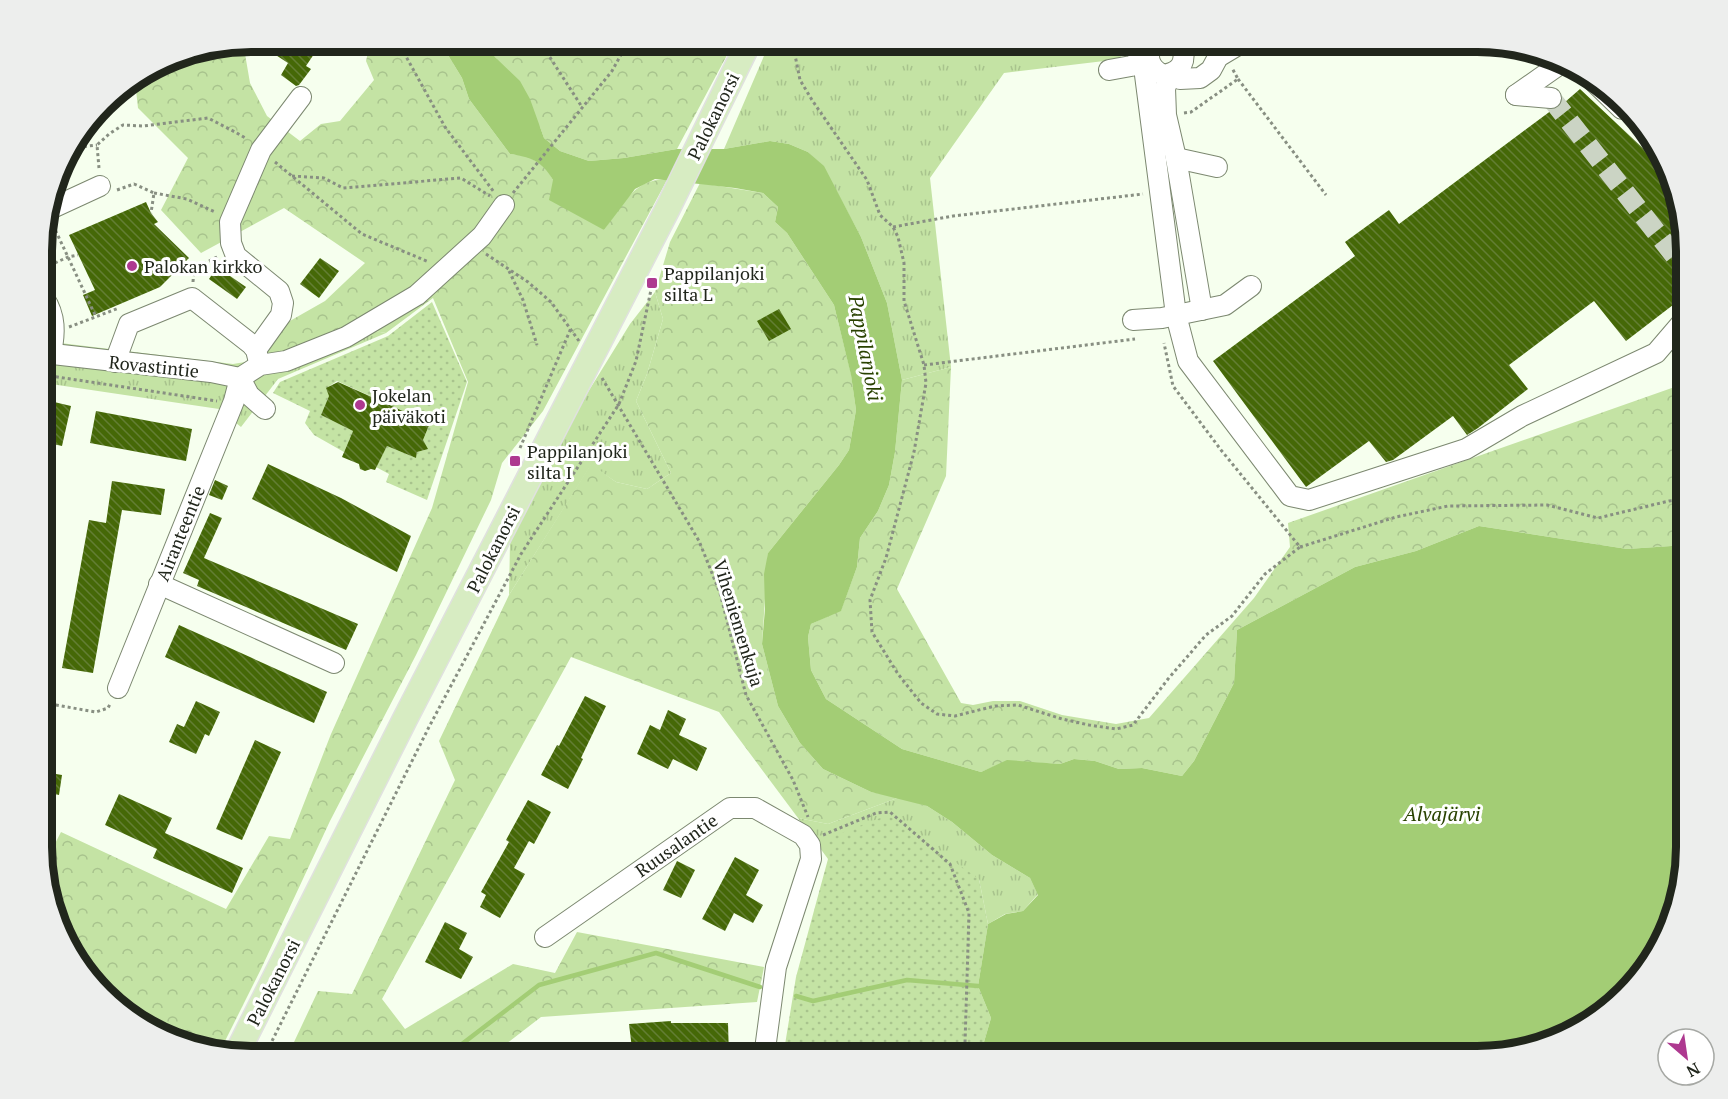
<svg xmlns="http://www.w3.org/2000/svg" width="1728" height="1099" font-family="'PT Serif',serif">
<defs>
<pattern id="grass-tufts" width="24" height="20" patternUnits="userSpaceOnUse" patternTransform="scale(1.5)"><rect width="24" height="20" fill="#c4e3a4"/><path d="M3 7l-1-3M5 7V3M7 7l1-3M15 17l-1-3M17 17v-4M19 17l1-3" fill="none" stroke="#a8c38d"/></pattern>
<pattern id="forest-crowns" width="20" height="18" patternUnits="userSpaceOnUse" patternTransform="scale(1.5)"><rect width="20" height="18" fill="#c4e3a4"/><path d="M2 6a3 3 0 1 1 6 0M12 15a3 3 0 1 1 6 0" fill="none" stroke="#a8c38d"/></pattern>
<pattern id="park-dots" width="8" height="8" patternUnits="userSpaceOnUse" patternTransform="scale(1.5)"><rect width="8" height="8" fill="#c4e3a4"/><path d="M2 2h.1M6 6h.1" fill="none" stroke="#a8c38d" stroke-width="1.8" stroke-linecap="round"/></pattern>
<pattern id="building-back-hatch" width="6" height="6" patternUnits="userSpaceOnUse" patternTransform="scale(1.5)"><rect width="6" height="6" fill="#456807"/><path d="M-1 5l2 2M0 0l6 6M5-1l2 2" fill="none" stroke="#637e34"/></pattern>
</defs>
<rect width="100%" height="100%" fill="#f6ffee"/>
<g fill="url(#grass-tufts)">
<path d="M770 42H1119L1121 59 1004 73 930 178 951 367 902 380 887 303 861 237 823 166 808 152 789 144 770 141 724 149Z"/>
<path d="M655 292 663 319 647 374 636 401 671 473 647 489 616 482 591 465 509 595 510 543 575 413 630 324Z"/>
<path d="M349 327 386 333 278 379 241 427 219 409 44 383V341L233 364 263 359Z"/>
<path d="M900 797 927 806 952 822 992 855 1030 878 1038 894 1023 911 1005 914 988 924 979 879 828 859 798 818 828 824Z"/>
</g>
<g fill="url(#forest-crowns)">
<path d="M365 42H440L462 78 469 99 510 154 527 156 546 167 553 180 604 230C621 207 635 177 667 180L543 411 502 463 491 500 416 655 330 821 261 969 219 1053 197 1050 135 1022 77 964 44 875V865L61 832 226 909 269 836 290 839 331 734 432 508 468 382 433 298 386 333 348 327 263 359 274 330 325 301 365 263 284 208 201 253 161 210 188 158 138 108 136 90 150 76 152 70 172 58 245 43 244 48 250 83 267 116 300 141 321 124 340 121 374 80 366 61 369 48Z"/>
<path d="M482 42H734L677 149 624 158 589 161 560 151 544 138 540 127 496 58Z"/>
<path d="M700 183 763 193 778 207 775 222 787 233 834 305 851 374 856 410 849 450 839 465 768 553 762 644 778 706 800 743 823 769 871 792 900 797 828 824 798 818 719 712 571 657 382 999 405 1029 513 964 555 973 577 932 764 967 757 1002 541 1017 489 1057H287L318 991 352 994 455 780 439 741 509 595 591 464 616 482 647 489 671 473 636 401 647 374 663 319 655 292 670 242Z"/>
<path d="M951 367 946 476 897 589 961 703 973 705 993 701H1020L1062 715 1116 724 1149 718 1254 598 1290 547 1288 523 1686 383V545L1627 549 1479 526 1416 551 1355 567 1237 630 1234 683 1194 761 1182 776 1142 768 1119 769 1095 761 1074 759 1060 764 1007 761 981 772 902 749 826 699 811 670 808 637 811 624 841 610 857 567 860 538 878 511 889 485 895 452 902 380Z"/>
</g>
<g fill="url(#park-dots)">
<path d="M135 81 130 95 104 106 113 94Z"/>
<path d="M432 302 467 382 427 500 386 482 389 474 376 467 387 446 416 458 417 452 424 450 423 440 430 423 337 381 328 387 329 396 321 415 353 431 344 452 314 435 305 423 310 411 273 393 280 382 388 336Z"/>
<path d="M888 815 979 879 988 924 978 986 991 1018 982 1049 977 1057H783L796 977 828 859 826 839Z"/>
</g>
<path fill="#a3cd75" d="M440 42H482L496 58 520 81 530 99 544 138 560 151 589 161 624 158 677 149H724L770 141 789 144 808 152 824 166 861 237 887 303 902 380 895 452 889 485 878 511 860 538 857 567 841 611 811 624 808 637 811 670 826 699 902 749 981 772 1007 760 1060 764 1074 759 1095 761 1119 769 1142 768 1182 776 1194 761 1234 683 1237 630 1355 567 1416 551 1479 526 1627 549 1686 545V861L1651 964 1582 1029 1490 1057H977L982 1049 991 1018 978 986 988 924 1006 914 1023 911 1038 895 1030 878 992 855 952 822 927 806 871 792 823 769 800 743 778 706 762 644 765 609 764 574 768 553 839 465 849 450 856 410 851 375 834 305 787 233 775 222 778 207 763 193 735 188 655 179 635 189 604 230 549 200 553 180C542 161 531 157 510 154L469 99 462 78Z"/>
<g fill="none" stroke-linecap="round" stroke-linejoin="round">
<g stroke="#a3cd75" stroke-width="4.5">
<path d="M796 996 813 1001 907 980 978 986"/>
<path d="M445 1057 539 985 656 953 760 987"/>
</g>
</g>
<g fill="url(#building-back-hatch)">
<path d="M274 42H322L306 66 311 69 299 85 296 86 281 75 288 63 268 50Z"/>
<path d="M1580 89 1664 168 1686 237V295L1626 341 1594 301 1509 365 1528 389 1478 428 1467 435 1453 416 1393 460 1386 462 1369 441 1306 487 1213 361 1355 256 1345 242 1389 210 1399 224 1552 110 1557 109Z"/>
<path d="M146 202 151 213 158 222 154 224 189 258 160 287 92 316 83 295 95 290 69 235Z"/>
<path d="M320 258 339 271 319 298 300 284Z"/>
<path d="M217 267 246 287 237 299 209 279Z"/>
<path d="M779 309 791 329 769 341 757 321Z"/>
<path d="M338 382 430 423 423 440 428 449 417 452 416 458 387 446 375 470 371 469 365 471 360 469 359 464 342 457 353 431 321 415 329 396 326 388Z"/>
<path d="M50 401 71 406 62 446 44 442V414L47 415Z"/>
<path d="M96 411 192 429 186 461 90 443Z"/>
<path d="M268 464 341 498 411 536 397 572 252 499Z"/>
<path d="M215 480 228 486 222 500 209 495Z"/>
<path d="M112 481 165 489 161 515 122 510 93 673 62 668 89 520 106 523Z"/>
<path d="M210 513 222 518 204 558 358 624 346 650 197 586 199 580 183 573Z"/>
<path d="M179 625 327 692 314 723 165 657Z"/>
<path d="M585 696 606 706 581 758 583 759 568 789 541 775 557 745 559 746Z"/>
<path d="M196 701 220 712 209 736 205 734 196 754 169 742 177 724 184 727Z"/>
<path d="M668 710 686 719 679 735 707 748 697 771 673 759 668 769 637 754 650 725 660 730Z"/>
<path d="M255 740 281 752 242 840 216 829Z"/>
<path d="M44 772 62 775 59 795 44 792Z"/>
<path d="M119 794 172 818 165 833 243 868 232 893 153 858 157 849 105 825Z"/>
<path d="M528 800 551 812 534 844 529 841 514 868 525 874 500 918 480 907 486 895 481 892 509 842 506 840Z"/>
<path d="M735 857 759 870 746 895 763 905 753 923 734 913 725 931 702 919Z"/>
<path d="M677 861 695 870 681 898 663 890Z"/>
<path d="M445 922 467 933 459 949 473 957 461 979 425 962Z"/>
<path d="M671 1021V1023H728L729 1057H633L629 1024Z"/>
</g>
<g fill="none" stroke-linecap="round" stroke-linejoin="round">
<path stroke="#cbd4c4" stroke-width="20" stroke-dasharray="20 10" stroke-linecap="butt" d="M1551 98 1686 270"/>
<g stroke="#7c8870" stroke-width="22">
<g id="minor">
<path d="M1155 42C1144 55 1149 68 1163 75 1177 73 1186 66 1183 50L1176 42"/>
<path d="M1148 60 1145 75 1176 315 1188 361 1290 496 1309 500 1466 449 1522 416 1656 353 1686 318"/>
<path d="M1109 70 1131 66 1148 60"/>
<path d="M1171 74 1165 88 1166 115 1176 158 1202 310"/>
<path d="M1171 74 1180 79 1200 78 1211 70 1218 57 1243 42"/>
<path d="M1586 74 1622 109"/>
<path d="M1516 95 1563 62"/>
<path d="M1516 95 1551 98"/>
<path d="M1176 158 1217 167"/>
<path d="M48 210 100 186"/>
<path d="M44 298C56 316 55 333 51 354"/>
<path d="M1133 320 1162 318 1225 305 1251 286"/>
<path d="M256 350 281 315 283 303 279 291 236 256 231 243 230 222 261 150 301 97"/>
<path d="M44 353 211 372 240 378 260 365 286 361 346 337 417 295 482 236 504 205"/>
<path d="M115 362 129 324 192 298 251 344 256 350 259 362"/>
<path d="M240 378 249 395 265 409"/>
<path d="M159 584 334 663"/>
<path d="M118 688 234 401 240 378"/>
<path d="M545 937 730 808H755L803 835 810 845 811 859 776 967 764 1057"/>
</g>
</g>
<g stroke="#e0e1df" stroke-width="27">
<path id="major" d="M236 1055 405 719 668 208 749 42"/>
</g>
<g stroke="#888f82" stroke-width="3" stroke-dasharray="3 3" stroke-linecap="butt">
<path d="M398 42 445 127 494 192"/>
<path d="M540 42 582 107"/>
<path d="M789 42 795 55 800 80 812 100 867 180 880 215 893 227 898 237 904 263V301L924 365 926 383 914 452 886 558 870 600 872 632 898 674 921 703 937 714 955 716 995 706 1018 705 1062 719 1089 725 1116 729 1133 725 1168 679 1206 635 1232 616 1265 574 1300 547 1221 450 1173 386 1164 343"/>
<path d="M1127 42 1128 50"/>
<path d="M1238 79 1326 195"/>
<path d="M1184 113 1191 112 1238 79 1232 68"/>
<path d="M72 148 97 145"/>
<path d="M275 162 362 234 429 262"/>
<path d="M99 168 97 145 109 134 123 125 143 126 208 118 235 132 247 139"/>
<path d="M292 176 324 178 343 188 461 178 490 196"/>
<path d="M117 190 134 184 154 193 151 213"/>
<path d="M154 193 187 199 215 212"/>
<path d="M513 193 612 71 628 42"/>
<path d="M53 225 96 317"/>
<path d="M893 227 953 216 1143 194"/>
<path d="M486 254 528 282 551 302 579 341"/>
<path d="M44 268 68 257 78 255"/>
<path d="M509 271 523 300 537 345"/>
<path d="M193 282 194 269 219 256"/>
<path d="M69 327 119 308"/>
<path d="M924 365 1135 339"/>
<path d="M44 375 217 401"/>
<path d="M602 378 699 541 720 593 746 695 793 780 808 817"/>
<path d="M520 448 571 328"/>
<path d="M1300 547 1396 517 1448 506 1547 505 1598 518 1669 501 1686 500"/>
<path d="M44 703 96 712 108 708 110 704"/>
<path d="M823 835 876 813 890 812 950 864 969 913 965 1043"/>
<path d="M264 1057 429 727 521 554 619 404 636 361 652 285"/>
</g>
<use href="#minor" stroke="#fff" stroke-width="20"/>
<use href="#major" stroke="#d7ecc2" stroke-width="24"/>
</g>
<g fill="#ae3990" stroke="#fff" stroke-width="2">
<circle cx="132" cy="266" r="6"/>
<rect x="646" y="277" width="12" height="12" rx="3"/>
<circle cx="360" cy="405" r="6"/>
<rect x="509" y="455" width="12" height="12" rx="3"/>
</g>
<g text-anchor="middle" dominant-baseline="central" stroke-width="6" stroke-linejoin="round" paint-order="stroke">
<g font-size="18" fill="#21261c" stroke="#fff">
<text transform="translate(713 116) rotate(-64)">Palokanorsi</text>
<text transform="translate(154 366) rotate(6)">Rovastintie</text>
<text transform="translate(180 533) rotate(-68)">Airanteentie</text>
<text transform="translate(493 549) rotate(-63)">Palokanorsi</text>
<text transform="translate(739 623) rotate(73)">Viheniemenkuja</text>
<text transform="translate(676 845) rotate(-35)">Ruusalantie</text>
<text transform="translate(273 982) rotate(-63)">Palokanorsi</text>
</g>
<g font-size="18" fill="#21261c" stroke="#fff" text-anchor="start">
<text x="144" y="266">Palokan kirkko</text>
<text x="664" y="273">Pappilanjoki<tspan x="664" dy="21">silta L</tspan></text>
<text x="372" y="395">Jokelan<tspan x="372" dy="21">päiväkoti</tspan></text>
<text x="527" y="451">Pappilanjoki<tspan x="527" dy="21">silta I</tspan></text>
</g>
<g font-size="20" font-style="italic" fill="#294200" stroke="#fff">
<text transform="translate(866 348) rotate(79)">Pappilanjoki</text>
<text x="1442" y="813">Alvajärvi</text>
</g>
</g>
<path d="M0 0H1728V1099H0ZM251 52H1477A199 199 0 0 1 1676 251V847A199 199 0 0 1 1477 1046H251A199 199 0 0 1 52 847V251A199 199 0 0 1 251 52Z" fill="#edeeed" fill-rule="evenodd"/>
<path fill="none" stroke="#21261c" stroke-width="8" d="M251 52H1477A199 199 0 0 1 1676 251V847A199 199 0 0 1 1477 1046H251A199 199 0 0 1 52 847V251A199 199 0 0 1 251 52Z"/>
<g transform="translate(1686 1057) rotate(151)"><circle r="28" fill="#ffffff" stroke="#a6a8a4" stroke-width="1.5"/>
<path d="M0-4.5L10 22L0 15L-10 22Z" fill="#ae3990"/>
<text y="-9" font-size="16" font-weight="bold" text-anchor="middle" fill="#21261c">N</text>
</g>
</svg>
